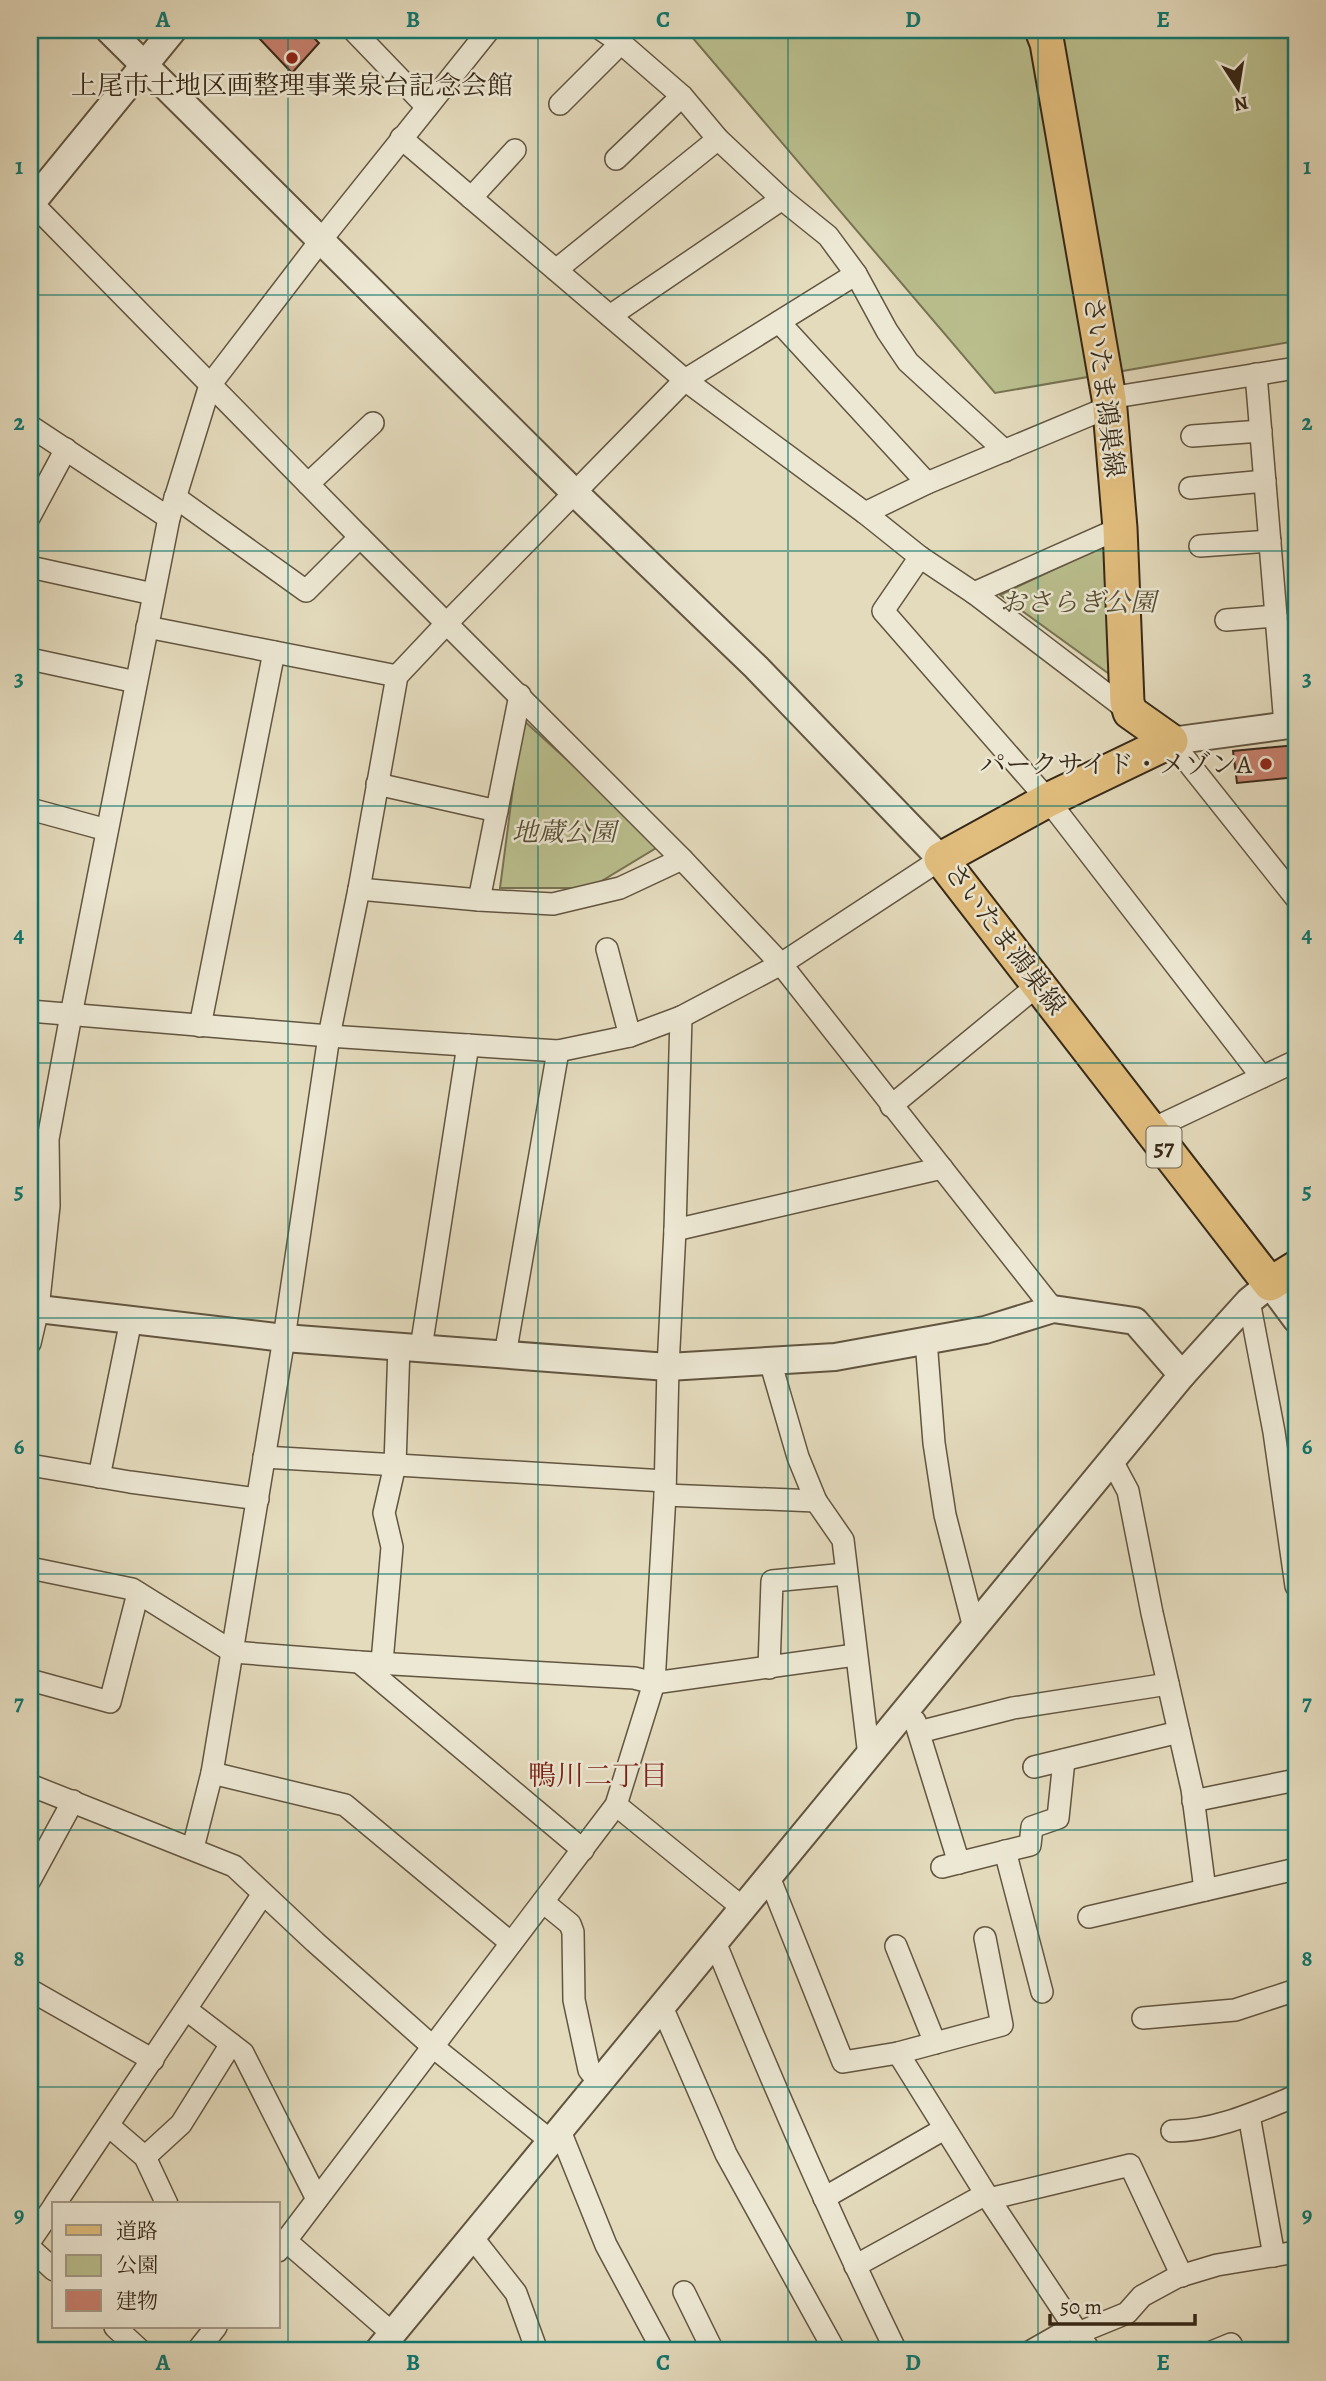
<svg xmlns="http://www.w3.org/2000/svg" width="1326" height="2381" font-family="Alegreya,'Noto Serif JP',serif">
<rect width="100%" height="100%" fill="#e4dbbd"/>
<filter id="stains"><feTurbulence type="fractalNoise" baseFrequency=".00286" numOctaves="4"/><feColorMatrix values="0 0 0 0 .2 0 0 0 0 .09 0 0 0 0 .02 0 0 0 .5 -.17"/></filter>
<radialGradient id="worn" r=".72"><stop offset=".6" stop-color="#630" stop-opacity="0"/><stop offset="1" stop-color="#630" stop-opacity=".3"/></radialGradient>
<g fill="#babe8d" stroke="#787352" stroke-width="2">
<path d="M686 30H1296V341L995 393Z"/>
<path d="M1116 540 1123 684 1000 595Z"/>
<path d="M522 719 661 845 590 888H500Z"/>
</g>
<g fill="#c7806e" stroke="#362817" stroke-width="2">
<path d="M263 30H293L300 36 306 30 319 43 292 73 257 36Z"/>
<path d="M1296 745V777L1237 783 1233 751Z"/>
</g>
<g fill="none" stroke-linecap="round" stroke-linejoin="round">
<g stroke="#625540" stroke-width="24">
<g id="minor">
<path d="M353 30 427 107"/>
<path d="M602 30 621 43 682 96 718 139 782 199 828 236 856 274 887 331 908 362 1005 451"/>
<path d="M560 104 621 43"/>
<path d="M401 138 685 380 865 513 920 557 974 593 1130 712"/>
<path d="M616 159 682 96"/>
<path d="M471 198 515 150"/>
<path d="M30 201 360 537 682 859 781 964 1053 1309"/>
<path d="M556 270 718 139"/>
<path d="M610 316 782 199"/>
<path d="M779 322 927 483"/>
<path d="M1256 374 1285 725"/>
<path d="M1109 398 1296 368"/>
<path d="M30 426 169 518"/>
<path d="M1192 436 1261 431"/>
<path d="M308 484 373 423"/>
<path d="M1190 488 1265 481"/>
<path d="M175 497 306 591 360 537"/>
<path d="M865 513 927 483 1109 407"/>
<path d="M30 516 66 449"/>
<path d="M1200 546 1270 541"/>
<path d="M920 557 883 611 1048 800 1262 1077"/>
<path d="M30 567 153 594"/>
<path d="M974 593 1120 528"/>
<path d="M1226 620 1276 616"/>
<path d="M147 627 397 676"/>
<path d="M30 659 136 682"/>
<path d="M1171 741 1296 898"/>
<path d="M377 784 497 811"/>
<path d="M30 809 107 830"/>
<path d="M359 889 479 900 553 904 620 888 682 859"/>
<path d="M479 900 520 695"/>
<path d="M607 949 630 1036"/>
<path d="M30 1011 329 1036 558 1051 630 1036 681 1017 781 964 941 859"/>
<path d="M200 1026 274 652"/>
<path d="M891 1106 1038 985"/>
<path d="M1150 1130 1296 1061"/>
<path d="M675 1230 942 1168"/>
<path d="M1249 1301 1274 1432 1296 1586"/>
<path d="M926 1340 934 1443 945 1515 974 1628"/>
<path d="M30 1343 38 1309 49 1206 48 1139 71 1015 169 518 210 385 321 240 489 30"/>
<path d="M421 1348 468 1045"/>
<path d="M505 1355 558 1051"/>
<path d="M770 1361 798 1457 816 1501 843 1540 869 1756"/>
<path d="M264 1457 665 1481"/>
<path d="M1112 1461 1128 1491 1152 1613 1192 1789 1205 1890"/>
<path d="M30 1465 130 1482 258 1499"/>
<path d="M99 1477 131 1320"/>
<path d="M665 1495 816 1501"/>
<path d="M30 1568 132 1589 233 1652 359 1662 634 1678 654 1683 855 1655"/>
<path d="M359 1662 583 1850"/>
<path d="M382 1662 392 1547 384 1513 395 1465 399 1346"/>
<path d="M769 1668 772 1581 846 1574"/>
<path d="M30 1680 110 1702 138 1593"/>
<path d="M915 1721 959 1863"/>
<path d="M919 1732 1013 1708 1168 1684"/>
<path d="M1034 1767 1179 1732"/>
<path d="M212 1773 345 1805 511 1943"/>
<path d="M30 1785 234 1866 315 1942 432 2046 551 2141"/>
<path d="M1193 1801 1296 1780"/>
<path d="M616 1805 743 1908"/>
<path d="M193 1848 212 1773 284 1338 329 1036 359 889 397 676 446 624 685 380 856 274"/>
<path d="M1005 1851 1042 1992"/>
<path d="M942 1867 1030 1845 1032 1827 1058 1818 1064 1760"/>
<path d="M769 1877 843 2062 898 2053 1002 2025 985 1938"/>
<path d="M30 1880 73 1801"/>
<path d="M543 1902 570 1924 573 1932 574 2000 589 2070 599 2082"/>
<path d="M1089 1917 1296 1869"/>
<path d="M715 1942C771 2081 831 2217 896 2351"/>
<path d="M896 1946 935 2043"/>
<path d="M30 1990 153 2060"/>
<path d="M662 2007 726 2154 835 2351"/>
<path d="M187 2010 243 2053 317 2199"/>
<path d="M1143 2018 1235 2010 1296 1990"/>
<path d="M898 2053 989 2199 1090 2351"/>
<path d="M1249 2115 1274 2256"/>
<path d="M109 2126 145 2157 167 2204"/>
<path d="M560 2131 606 2245 663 2351"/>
<path d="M1172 2131C1215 2131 1256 2112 1296 2096"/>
<path d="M145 2157 181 2124 231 2044"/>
<path d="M824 2198 944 2129"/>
<path d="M989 2199 1130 2165 1182 2276"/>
<path d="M55 2204 263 1894"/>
<path d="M472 2237 516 2293 537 2351"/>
<path d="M30 2241 54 2206"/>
<path d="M286 2241 392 2333"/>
<path d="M30 2248 54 2270"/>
<path d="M278 2251 616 1805 654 1683 665 1495 668 1367 675 1230 681 1017"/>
<path d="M855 2266 986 2194"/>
<path d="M684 2292 713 2351"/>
<path d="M115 2327 141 2351"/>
<path d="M1078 2333 1127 2313 1142 2296 1177 2277 1217 2265 1296 2252"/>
<path d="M197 2351 216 2327"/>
<path d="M1031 2351 1073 2327"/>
<path d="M1214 2351 1231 2344 1234 2351"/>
</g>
</g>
<g stroke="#625540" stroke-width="30">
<g id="tertiary">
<path d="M109 30 574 492 756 667 941 859"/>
<path d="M30 205 173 30"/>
<path d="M1171 741 1296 724"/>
<path d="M30 1308 284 1338 668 1367 835 1357 985 1330 1053 1309 1135 1321 1182 1375"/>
<path d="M378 2351 1182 1375 1249 1301 1270 1284 1296 1319"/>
</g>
</g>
<g stroke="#362817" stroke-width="37">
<path id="primary" d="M1042 30 1047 43 1109 398 1120 528 1127 702 1130 712 1171 741 1048 800 941 859 1270 1284 1296 1268"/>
</g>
<use href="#minor" stroke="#ede8d4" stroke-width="21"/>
<use href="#tertiary" stroke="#ede8d4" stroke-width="26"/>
<use href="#primary" stroke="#e2be7e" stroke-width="33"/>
</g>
<path fill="none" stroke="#0f766e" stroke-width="2" stroke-opacity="0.55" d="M288 30V2351M538 30V2351M788 30V2351M1038 30V2351M30 295H1296M30 551H1296M30 806H1296M30 1063H1296M30 1318H1296M30 1574H1296M30 1830H1296M30 2087H1296"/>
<g fill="#8f2418" stroke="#ede8d4" stroke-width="2.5">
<circle cx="292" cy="58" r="7"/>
<circle cx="1266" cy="764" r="7"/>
</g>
<g text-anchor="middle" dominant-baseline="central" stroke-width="5" stroke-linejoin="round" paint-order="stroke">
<rect fill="#ede8d4" stroke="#6d6250" stroke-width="2" x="1146.5" y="1126.5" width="35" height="41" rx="5"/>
<g font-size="24" font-weight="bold" fill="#362817">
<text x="1164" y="1147">57</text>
</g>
<g font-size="26" fill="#362817" stroke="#ede8d4">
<text x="292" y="85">上尾市土地区画整理事業泉台記念会館</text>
<text x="1252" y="764" text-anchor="end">パークサイド・メゾンA</text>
</g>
<g font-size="26" fill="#362817" stroke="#ede8d4">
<text transform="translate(1104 387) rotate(83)">さいたま鴻巣線</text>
<text transform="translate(1005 939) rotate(53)">さいたま鴻巣線</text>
</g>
<g font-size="26" font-style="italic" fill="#574e34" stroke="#ede8d4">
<text x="1078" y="602">おさらぎ公園</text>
<text x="564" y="832">地蔵公園</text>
</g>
<g font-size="28" fill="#7a1f14" stroke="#ede8d4">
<text x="598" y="1776">鴨川二丁目</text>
</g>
</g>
<rect width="1326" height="2381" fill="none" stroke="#e4dbbd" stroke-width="77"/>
<rect x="52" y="2202" width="228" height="126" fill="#ede8d4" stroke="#a49b88" stroke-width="2"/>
<rect x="66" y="2225" width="35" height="10" fill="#e2be7e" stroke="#a49b88" stroke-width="2"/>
<text x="116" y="2238" font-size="21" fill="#362817">道路</text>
<rect x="66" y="2255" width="35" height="21" fill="#babe8d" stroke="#a49b88" stroke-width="2"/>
<text x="116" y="2272" font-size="21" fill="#362817">公園</text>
<rect x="66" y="2290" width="35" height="21" fill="#c7806e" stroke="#a49b88" stroke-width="2"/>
<text x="116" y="2308" font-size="21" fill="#362817">建物</text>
<g transform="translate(1238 88) rotate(168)" stroke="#ede8d4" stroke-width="5" paint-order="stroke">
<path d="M0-5L12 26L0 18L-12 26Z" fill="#362817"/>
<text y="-10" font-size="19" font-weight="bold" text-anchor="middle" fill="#362817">N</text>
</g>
<path d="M1050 2314v10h145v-10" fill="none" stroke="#362817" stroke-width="3.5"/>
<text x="1060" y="2314" font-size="21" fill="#362817" stroke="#ede8d4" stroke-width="5" paint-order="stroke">50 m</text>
<rect x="38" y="38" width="1250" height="2304" fill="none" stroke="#0f766e" stroke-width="2.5"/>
<g font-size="23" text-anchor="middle" font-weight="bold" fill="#0f766e">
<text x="163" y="27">A</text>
<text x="413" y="27">B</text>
<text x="663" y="27">C</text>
<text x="913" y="27">D</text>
<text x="1163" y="27">E</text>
<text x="19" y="174">1</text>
<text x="1307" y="174">1</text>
<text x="19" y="430">2</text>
<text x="1307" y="430">2</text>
<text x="19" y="686">3</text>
<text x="1307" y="686">3</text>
<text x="19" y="942">4</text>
<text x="1307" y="942">4</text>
<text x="19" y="1198">5</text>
<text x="1307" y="1198">5</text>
<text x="19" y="1454">6</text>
<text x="1307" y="1454">6</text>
<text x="19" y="1710">7</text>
<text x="1307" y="1710">7</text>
<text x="19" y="1966">8</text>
<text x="1307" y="1966">8</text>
<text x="19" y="2222">9</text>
<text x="1307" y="2222">9</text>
<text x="163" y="2370">A</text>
<text x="413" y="2370">B</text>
<text x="663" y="2370">C</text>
<text x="913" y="2370">D</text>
<text x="1163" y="2370">E</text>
</g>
<rect width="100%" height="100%" filter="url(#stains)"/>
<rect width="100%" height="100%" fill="url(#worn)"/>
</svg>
